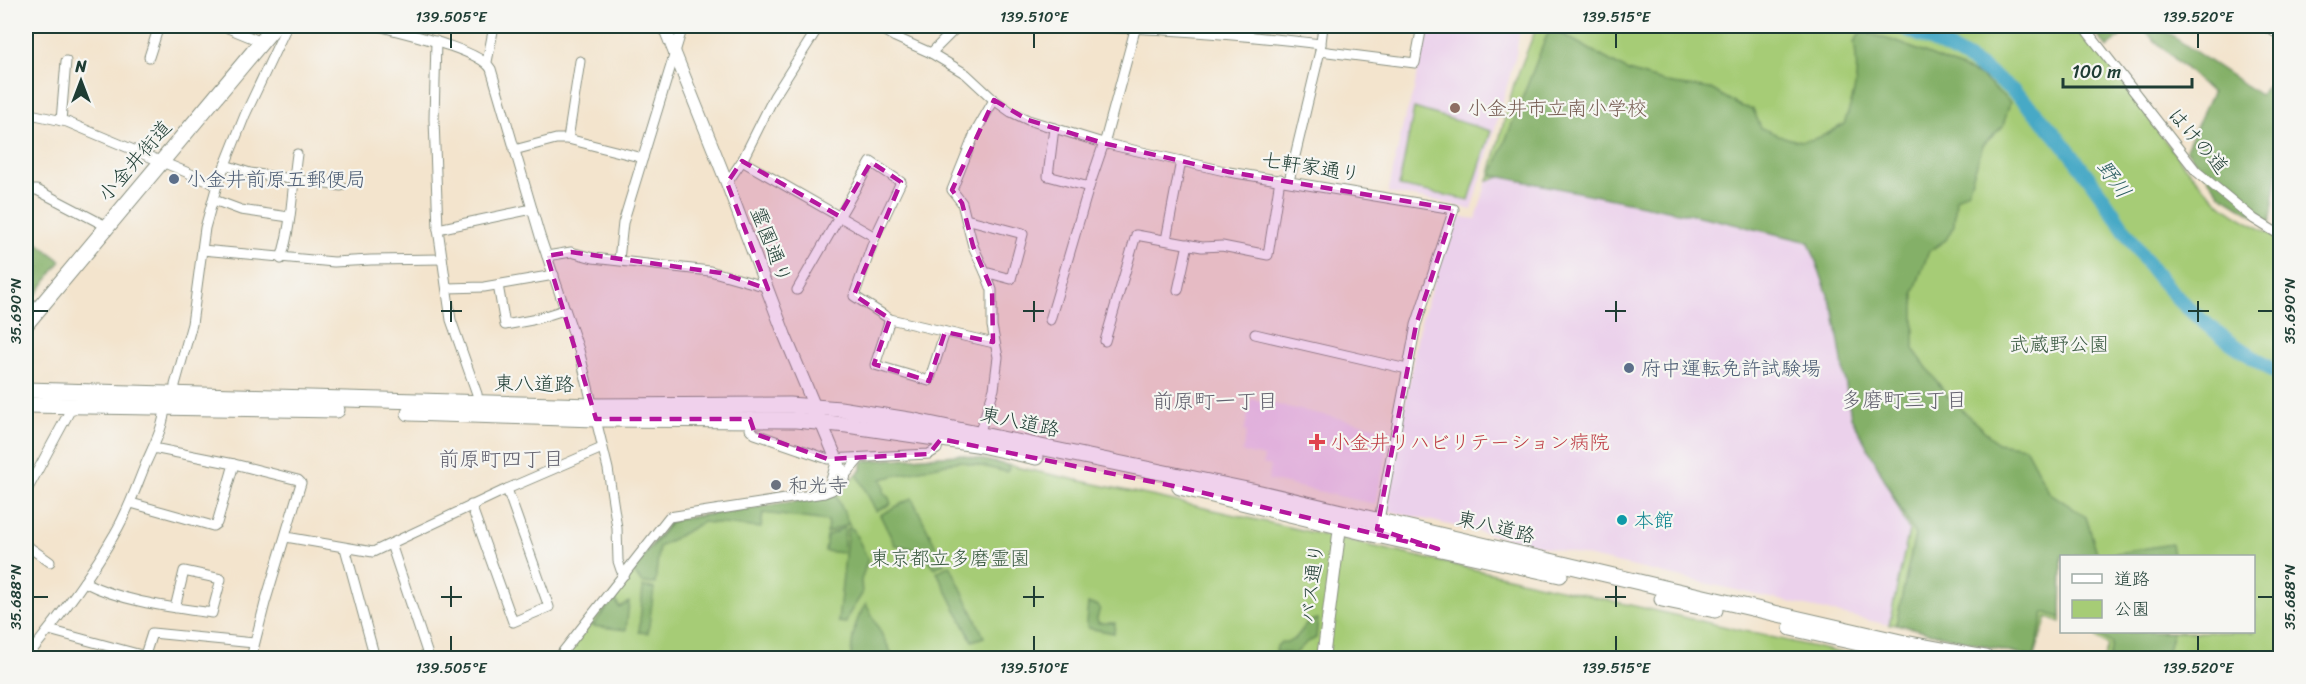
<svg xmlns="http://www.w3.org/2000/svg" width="2306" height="684" font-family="Sriracha,'Klee One',sans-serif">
<rect width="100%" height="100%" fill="#f6f6f2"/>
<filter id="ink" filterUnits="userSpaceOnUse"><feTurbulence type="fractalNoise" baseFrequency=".0167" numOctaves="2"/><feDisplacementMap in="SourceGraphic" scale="12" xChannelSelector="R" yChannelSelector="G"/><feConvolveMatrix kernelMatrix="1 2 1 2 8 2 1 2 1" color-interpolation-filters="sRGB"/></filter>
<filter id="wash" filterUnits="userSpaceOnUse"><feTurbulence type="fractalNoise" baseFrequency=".008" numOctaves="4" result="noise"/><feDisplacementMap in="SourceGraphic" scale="24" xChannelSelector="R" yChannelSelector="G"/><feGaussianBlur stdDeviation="1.35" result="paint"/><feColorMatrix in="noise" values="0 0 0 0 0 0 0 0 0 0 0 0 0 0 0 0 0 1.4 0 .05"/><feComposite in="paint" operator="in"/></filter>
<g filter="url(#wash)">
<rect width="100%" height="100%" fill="#f3e4cd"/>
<g fill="#ebd1eb">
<path d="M1425 26H1520L1516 54 1472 210 1438 201 1388 193 1403 125 1414 90Z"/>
<path d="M1520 170 1799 235 1817 250 1838 311 1856 421 1909 530 1889 625 1384 510 1420 324 1455 216 1476 219 1487 181Z"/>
<path d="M1251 399 1392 430 1375 504 1268 480 1271 466 1263 464 1264 457 1242 452 1247 431 1244 432Z"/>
</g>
<g fill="#a6cc76" stroke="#628455" stroke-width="1.5">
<path d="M1537 26H2076C2129 80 2162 150 2218 201 2235 217 2260 228 2280 239V655L2278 658H2104L2108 646 2097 638 2095 633 2090 632H2254V556H2062L2061 622 2047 617 2034 658 1897 624 1889 625 1909 530 1856 421 1838 311 1817 250 1799 235 1520 170 1488 181 1514 84Z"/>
<path d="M1414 108 1491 131 1469 200 1399 186Z"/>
<path d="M960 455 1165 499 1863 658H563L669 522 674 519 834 496 861 470 863 461Z"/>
</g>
<g fill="#84b067" stroke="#52764e" stroke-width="1.5">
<path d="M2090 26H2132L2107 48Z"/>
<path d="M2139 26H2157L2260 95 2280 72V164L2278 170 2270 225 2221 195 2186 149 2212 93Z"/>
<path d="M1550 27 1628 71 1672 84 1711 89 1740 106 1753 109 1761 128C1800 144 1807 147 1844 124 1855 95 1860 73 1854 42L1861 31 1900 43 1979 75 2010 102 2003 126 1983 145 1968 191 1956 199 1954 225 1946 240 1929 251 1914 292V350L1949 398 1997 443 2025 447 2049 492 2086 517 2098 556H2062L2061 618 2044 612 2034 658 1896 624 1915 535 1851 417 1834 312 1809 242 1713 219 1492 175Z"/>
<path d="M26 234 61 261 26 308Z"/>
<path d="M960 455 1007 465 1009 469 1007 472 959 461 881 479 884 486V493L889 498 891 504 876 511 857 474 861 470 863 461Z"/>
<path d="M836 495 850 526 847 524 827 533 828 521 763 513 761 528 703 522 659 547 655 584 642 583 633 571 670 523 675 520Z"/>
<path d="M912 498 944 563 935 568C925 553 913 547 895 545L880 515Z"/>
<path d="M845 527 843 553 825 551 827 536Z"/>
<path d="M848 528 853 529 868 559 861 580 862 594 849 614 846 623 838 622Z"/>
<path d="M2171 544 2173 556H2099Z"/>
<path d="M950 565 984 637 972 641 937 572Z"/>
<path d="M643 587 654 588 648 633 639 632Z"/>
<path d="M615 598 619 607 629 602 626 630 592 626Z"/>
<path d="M866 604 894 658H851C852 639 854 621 866 604Z"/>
<path d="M1088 604 1097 605 1100 608 1097 618 1098 623H1115L1114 633 1088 628 1086 622Z"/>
<path d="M1318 619 1316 638 1306 643 1295 654 1276 652 1277 646 1281 642C1298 644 1299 630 1310 621Z"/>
<path d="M2095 632H2173L2166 658H2109L2112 644Z"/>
</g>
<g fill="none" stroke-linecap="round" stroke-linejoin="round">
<path stroke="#46a9c6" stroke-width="15" d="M1900 26C1940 43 1981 63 2014 92 2045 119 2070 152 2094 185 2120 220 2140 258 2169 289 2200 324 2241 350 2280 375"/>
</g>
</g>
<g filter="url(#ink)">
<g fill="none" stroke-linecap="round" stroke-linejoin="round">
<g stroke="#899080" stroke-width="11">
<g id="minor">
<path d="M223 26 262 42"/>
<path d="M378 26C403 33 479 49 491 69L540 236 579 350 608 469 617 528 618 561 621 570 625 574"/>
<path d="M876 26 895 37 931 53 966 74 994 100 1011 112 1028 120 1103 143 1229 172 1454 209 1416 325 1379 520"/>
<path d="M1087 26C1113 29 1139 28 1165 30 1217 33 1269 38 1321 44"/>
<path d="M2083 26 2196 171 2254 219 2280 235"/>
<path d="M2264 26 2280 35"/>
<path d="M436 41 434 119 438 229 451 320 477 394 478 404"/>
<path d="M1320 51 1415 63 1422 26"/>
<path d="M931 53 958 26"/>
<path d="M149 57 159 26"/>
<path d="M487 62 494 26"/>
<path d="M26 113 67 122 217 185"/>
<path d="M61 121 66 61"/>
<path d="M1054 128 1048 176 1089 187"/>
<path d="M568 139 580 61"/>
<path d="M514 150 556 139H568L643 158"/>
<path d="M742 161 875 237 854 296 890 319 994 343"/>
<path d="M225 165 250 173 341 186"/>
<path d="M1289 181 1320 51 1323 26"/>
<path d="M727 183 742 161 774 97 819 26"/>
<path d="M26 190H37L106 226"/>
<path d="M214 200 241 210 289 217"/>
<path d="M966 219 973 246 985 272 1011 279 1023 234 966 219 962 203 952 190 975 133 994 100"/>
<path d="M438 229 532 209"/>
<path d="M1166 240 1181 161"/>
<path d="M202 250 334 262 371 260 442 259"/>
<path d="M547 256 571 252 593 258 710 271 767 287"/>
<path d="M281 259C292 225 292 189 297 154"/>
<path d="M619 260 623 223 683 26"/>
<path d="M498 285 505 325 532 320 564 310"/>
<path d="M447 288 484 287 554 275"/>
<path d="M797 290 871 162 901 182 875 237"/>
<path d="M1178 290 1188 244"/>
<path d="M890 319 875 365 929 381 945 332"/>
<path d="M1050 320 1089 187 1106 137 1136 26"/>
<path d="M1255 334 1407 369"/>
<path d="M1105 341 1136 235 1202 247 1222 246 1268 255 1280 179"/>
<path d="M175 395V385L192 324 205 228 217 185 245 115 287 26"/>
<path d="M750 419V429L755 434 828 459 929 454 937 449 939 439"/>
<path d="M979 434 994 389 998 357 992 326V290L985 272"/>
<path d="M153 448 234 464 298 480 301 483 265 603 251 658"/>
<path d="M26 492 72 407"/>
<path d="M824 493 829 487 837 459"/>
<path d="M131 503 213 526 217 523 234 464"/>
<path d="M471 505 513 622 549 607 507 489"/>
<path d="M286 537 373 552 507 489 602 448"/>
<path d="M391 544 429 658"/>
<path d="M26 545 50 562"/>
<path d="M345 548 375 658"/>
<path d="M84 582C123 602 169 607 212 613L221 579 184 571 175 608"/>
<path d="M49 630 145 656"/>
<path d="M26 658C58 619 89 579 114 535 128 512 136 487 146 463 154 445 164 426 165 407"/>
<path d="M144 658 152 633 254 643"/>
<path d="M558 658 669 517 824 493 832 490 860 458"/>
<path d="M2278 658 2280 652"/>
</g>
</g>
<g stroke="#899080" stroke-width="14">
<g id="tertiary">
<path d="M664 26 727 183 785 336 844 477"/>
<path d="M1323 658 1341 519"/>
</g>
</g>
<g stroke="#899080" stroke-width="17">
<g id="primary">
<path d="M26 324 275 26"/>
<path d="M26 390 593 406 789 405 840 409 915 421 1252 491 1673 590 1905 643 1986 658"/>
<path d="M26 405 337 410"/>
<path d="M409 413 596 419 796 420 847 425 976 444 1036 457"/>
<path d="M1180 487 1363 532 1560 575"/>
<path d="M1662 599 1715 610"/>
<path d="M1791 628 1926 658"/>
</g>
</g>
<use href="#minor" stroke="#fff" stroke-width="9"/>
<use href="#tertiary" stroke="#fff" stroke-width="12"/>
<use href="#primary" stroke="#fff" stroke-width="15"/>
</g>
</g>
<path fill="#b5179e" fill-opacity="0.2" stroke="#b5179e" stroke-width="4.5" stroke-dasharray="12 8" stroke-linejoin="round" d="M994 100 1028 120 1103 143 1229 172 1454 209 1416 325 1377 529 1438 549 1183 488 941 439 929 454 828 459 755 434 750 419H596L547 256 571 252 721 273 768 289 727 183 742 161 839 216 871 162 901 182 854 295 890 319 874 364 929 381 945 332 993 342 992 290 973 246 962 203 952 190Z"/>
<path fill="none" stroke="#1f3d34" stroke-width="2" d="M451 33V48M1034 33V48M1616 33V48M2198 33V48M451 301V322M1034 301V322M1616 301V322M2198 301V322M33 311H48M441 311H462M1023 311H1044M1605 311H1626M2188 311H2209M2258 311H2273M451 586V607M1034 586V607M1616 586V607M33 597H48M441 597H462M1023 597H1044M1605 597H1626M2258 597H2273M451 636V651M1034 636V651M1616 636V651M2198 636V651"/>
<circle fill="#8d6e63" stroke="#f6f6f2" stroke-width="2" cx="1455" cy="108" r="6"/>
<g fill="#5c6f8a" stroke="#f6f6f2" stroke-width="2">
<circle cx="174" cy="179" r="6"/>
<circle cx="1629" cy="368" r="6"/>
</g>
<path fill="#e0444e" stroke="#f6f6f2" stroke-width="2" d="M1314 433h6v6h6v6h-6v6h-6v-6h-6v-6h6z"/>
<circle fill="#6b7280" stroke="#f6f6f2" stroke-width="2" cx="776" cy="485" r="6"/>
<circle fill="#0f9aa8" stroke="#f6f6f2" stroke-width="2" cx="1622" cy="520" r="6"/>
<g text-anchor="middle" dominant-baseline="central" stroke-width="4.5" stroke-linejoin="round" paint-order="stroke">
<g font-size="20" fill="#785e54" stroke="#f6f6f2" text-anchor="start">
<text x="1467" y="108">小金井市立南小学校</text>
</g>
<g font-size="20" fill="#1f3d34" stroke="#f6f6f2">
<text transform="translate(2198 141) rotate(49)">はけの道</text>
<text transform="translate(135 161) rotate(-49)">小金井街道</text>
<text transform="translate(1311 167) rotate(9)">七軒家通り</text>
<text transform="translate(771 245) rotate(69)">霊園通り</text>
<text transform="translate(534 384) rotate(1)">東八道路</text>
<text transform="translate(1020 422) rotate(12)">東八道路</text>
<text transform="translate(1496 527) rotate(14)">東八道路</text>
<text transform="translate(1312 583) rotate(-83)">バス通り</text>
</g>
<g font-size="20" fill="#4e5e75" stroke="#f6f6f2" text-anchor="start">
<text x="186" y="179">小金井前原五郵便局</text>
<text x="1641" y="368">府中運転免許試験場</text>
</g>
<g font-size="20" fill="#3a5a41" stroke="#f6f6f2">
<text x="2059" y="344">武蔵野公園</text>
<text x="950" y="558">東京都立多磨霊園</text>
</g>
<g font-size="20" fill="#be3a42" stroke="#f6f6f2" text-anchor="start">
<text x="1330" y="442">小金井リハビリテーション病院</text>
</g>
<g font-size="20" fill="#5b616d" stroke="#f6f6f2" text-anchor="start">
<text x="788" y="485">和光寺</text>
</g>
<g font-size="20" fill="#0d838f" stroke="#f6f6f2" text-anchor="start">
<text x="1634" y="520">本館</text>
</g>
<g font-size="21" font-style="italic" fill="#2b5d60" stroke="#f6f6f2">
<text transform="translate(2114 179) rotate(54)">野川</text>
</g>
<g font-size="21" fill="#63626f" stroke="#f6f6f2">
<text x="1904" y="400">多磨町三丁目</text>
<text x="1215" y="401">前原町一丁目</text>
<text x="501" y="459">前原町四丁目</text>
</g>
</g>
<rect width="2306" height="684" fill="none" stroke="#f6f6f2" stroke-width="66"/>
<rect x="2060" y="555" width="195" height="78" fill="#f6f6f2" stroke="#a0aca6" stroke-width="1.5"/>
<rect x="2072" y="574" width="30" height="9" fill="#ffffff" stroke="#a0aca6" stroke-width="1.5"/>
<text x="2114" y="585" font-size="18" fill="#1f3d34">道路</text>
<rect x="2072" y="600" width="30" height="18" fill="#a6cc76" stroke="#a0aca6" stroke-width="1.5"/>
<text x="2114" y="615" font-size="18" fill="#1f3d34">公園</text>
<g transform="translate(81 81)" stroke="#f6f6f2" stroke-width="4.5" paint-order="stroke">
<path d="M0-4.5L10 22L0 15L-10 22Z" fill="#1f3d34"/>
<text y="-9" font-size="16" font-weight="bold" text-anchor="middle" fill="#1f3d34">N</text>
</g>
<path d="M2063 78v9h129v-9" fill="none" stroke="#1f3d34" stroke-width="3"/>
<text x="2072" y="78" font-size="18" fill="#1f3d34" stroke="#f6f6f2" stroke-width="4.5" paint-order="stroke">100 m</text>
<rect x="33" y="33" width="2240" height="618" fill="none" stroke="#1f3d34" stroke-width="2"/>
<g font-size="15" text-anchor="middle" fill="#1f3d34">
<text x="451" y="22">139.505°E</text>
<text x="1034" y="22">139.510°E</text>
<text x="1616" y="22">139.515°E</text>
<text x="2198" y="22">139.520°E</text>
<text transform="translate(16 311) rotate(-90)" y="5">35.690°N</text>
<text transform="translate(2290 311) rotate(-90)" y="5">35.690°N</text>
<text transform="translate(16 597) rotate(-90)" y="5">35.688°N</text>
<text transform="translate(2290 597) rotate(-90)" y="5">35.688°N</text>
<text x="451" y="673">139.505°E</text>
<text x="1034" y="673">139.510°E</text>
<text x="1616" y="673">139.515°E</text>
<text x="2198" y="673">139.520°E</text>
</g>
</svg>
